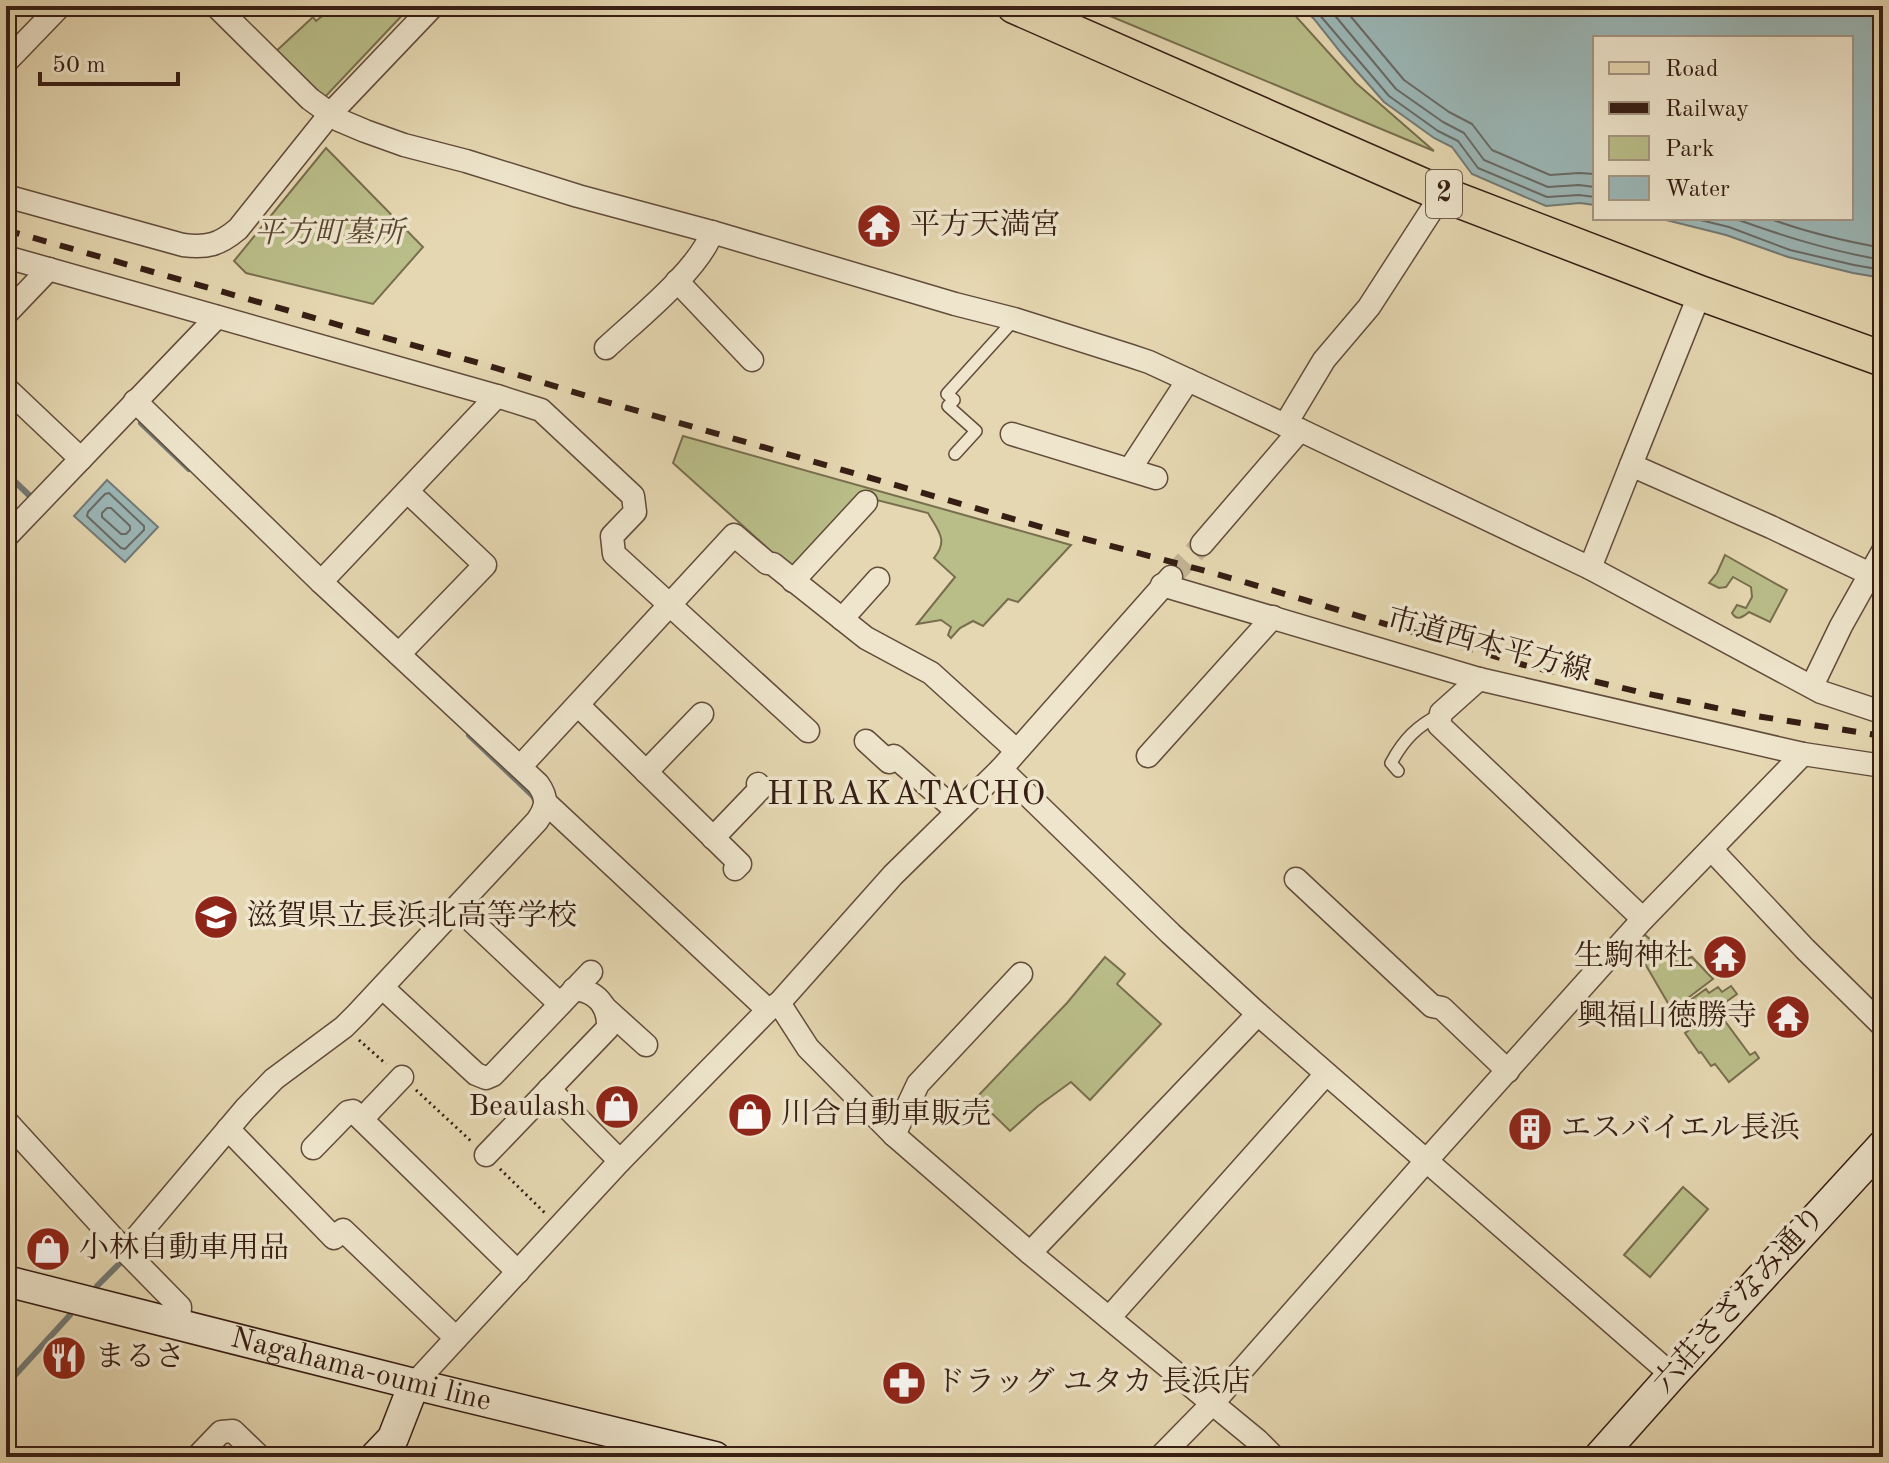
<svg xmlns="http://www.w3.org/2000/svg" width="1889" height="1463" font-family="'Old Standard TT','Noto Serif JP',serif">
<rect width="100%" height="100%" fill="#e5d7b1"/>
<filter id="stains"><feTurbulence type="fractalNoise" baseFrequency=".0025" numOctaves="4"/><feColorMatrix values="0 0 0 0 .2 0 0 0 0 .09 0 0 0 0 .02 0 0 0 .5 -.17"/></filter>
<radialGradient id="worn" r=".72"><stop offset=".6" stop-color="#630" stop-opacity="0"/><stop offset="1" stop-color="#630" stop-opacity=".3"/></radialGradient>
<g fill="#b9bd88" stroke="#786e4e" stroke-width="2">
<path d="M341 6H411L325 97 315 95 273 54 313 17 316 21 327 12 332 16Z"/>
<path d="M1086 6H1275L1292 12 1356 83 1434 151Z"/>
<path d="M326 148 423 247 373 304 246 273 234 261Z"/>
<path d="M683 436 1071 545 1018 602 1008 599 983 626 973 621 960 628 951 638 948 635 951 627 941 620 917 624 955 577 934 558C949 540 938 531 928 513L861 496 793 571 673 463Z"/>
<path d="M1725 555 1787 590 1770 622 1749 612C1744 616 1737 622 1732 613L1737 605 1746 608 1752 597 1751 587 1733 577 1726 587 1719 588 1709 583 1717 573Z"/>
<path d="M1644 934 1677 962 1692 957 1713 979 1672 1010 1634 945Z"/>
<path d="M1105 957 1125 974 1117 984 1161 1024 1090 1100 1071 1082 1038 1106 1010 1131 976 1098 1067 1003Z"/>
<path d="M1731 986 1737 994 1723 1004 1725 1008 1719 1013 1750 1055 1755 1052 1759 1058 1729 1082 1715 1064 1711 1066 1701 1052 1699 1053 1685 1033 1692 1028 1678 1009 1706 989 1709 993 1718 987 1722 992Z"/>
<path d="M1683 1187 1708 1209 1650 1277 1624 1255Z"/>
</g>
<g fill="#9bb7b7" stroke="#737a76" stroke-width="2">
<path d="M1301 6H1883V278L1853 273 1788 257 1726 235 1658 218H1851V38H1595V205L1580 203 1546 206 1472 174 1452 147 1434 138 1384 102 1342 54 1314 19Z"/>
<path d="M107 480 158 527 125 562 74 516Z"/>
</g>
<g fill="none" stroke-linecap="round" stroke-linejoin="round">
<g stroke="#696a66" stroke-width="2">
<path d="M1312 6 1389 96 1438 131 1458 141 1478 168 1547 197 1579 195 1595 197"/>
<path d="M1327 6 1396 89 1443 122 1464 133 1484 160 1548 187 1579 185 1595 187"/>
<path d="M1342 6 1404 80 1449 112 1472 124 1492 150 1550 175 1579 173 1595 174"/>
<path d="M1692 218 1729 227 1790 250 1854 265 1883 270"/>
<path d="M1733 218C1783 236 1830 251 1883 260"/>
<path d="M1768 218C1805 232 1844 241 1883 248"/>
<path d="M109 493 144 526V530L125 549 121 548 87 516 88 512 105 494Z"/>
<path d="M107 508H111L130 526V530L126 534H121L102 517V513Z"/>
</g>
<g stroke="#737a76" stroke-width="6">
<path d="M141 423 189 469"/>
<path d="M6 473 31 497"/>
<path d="M469 735 533 796 535 800"/>
<path d="M97 1286 124 1259"/>
<path d="M6 1385 70 1315"/>
</g>
<path stroke="#c2b292" stroke-width="22" stroke-dasharray="22 11" stroke-linecap="butt" d="M1171 577 1202 544"/>
<g stroke="#624c3b" stroke-width="14">
<g id="lane">
<path d="M955 454 976 431 948 406 954 400 947 394 1014 320"/>
<path d="M1398 771 1391 763C1404 739 1417 726 1441 714"/>
</g>
</g>
<g stroke="#624c3b" stroke-width="25">
<g id="street">
<path d="M216 6 310 99 339 120 365 131 404 145 466 161 578 196 712 232 955 304 1014 319 1131 356 1149 362 1285 425 1300 430 1590 568 1821 692 1875 710 1883 711"/>
<path d="M6 62 60 6"/>
<path d="M6 196 183 245C207 248 219 245 238 229L330 114 433 6"/>
<path d="M6 257 497 396 321 582 538 784C548 798 547 807 537 821L357 1014 344 1027 274 1079 245 1109 125 1251"/>
<path d="M677 281 752 360"/>
<path d="M6 314 49 269"/>
<path d="M606 348C636 320 700 269 712 232"/>
<path d="M6 388 81 459"/>
<path d="M497 396 541 410 633 496 635 512 612 536 614 554 808 731"/>
<path d="M135 401 321 582"/>
<path d="M1285 425 1324 360 1369 307 1442 194"/>
<path d="M1012 434 1156 478"/>
<path d="M1631 465 1700 293"/>
<path d="M1130 469 1188 380"/>
<path d="M6 537 217 317"/>
<path d="M1202 544 1300 430"/>
<path d="M1590 568 1631 465 1771 527 1883 580"/>
<path d="M793 581 866 502"/>
<path d="M1162 585 1479 679 1803 754 1883 766"/>
<path d="M842 619 878 579"/>
<path d="M399 654 485 565 408 492"/>
<path d="M1479 679 1441 713 1439 725 1643 919"/>
<path d="M1812 686 1841 626 1883 551"/>
<path d="M578 705 740 864 735 869"/>
<path d="M866 741 889 762 894 756 957 811"/>
<path d="M1148 756 1273 617"/>
<path d="M520 767 734 535 767 563 773 564 866 638 931 673 1016 750"/>
<path d="M1001 769 1171 934 1258 1014 1672 1375"/>
<path d="M646 772 702 714"/>
<path d="M546 803 768 1010"/>
<path d="M713 838 761 788 758 784"/>
<path d="M1711 849 1805 949 1883 1026"/>
<path d="M1296 879 1432 1006 1442 1008 1508 1071"/>
<path d="M457 907 560 1004"/>
<path d="M383 988 476 1074 486 1078 493 1075 591 972"/>
<path d="M779 1003 808 1048 894 1135 1030 1253 1258 1441 1274 1457"/>
<path d="M604 1007 646 1045"/>
<path d="M549 1089 620 1161"/>
<path d="M362 1119 402 1077"/>
<path d="M6 1121 125 1251 180 1307 179 1324"/>
<path d="M228 1129 334 1238 343 1230 456 1338"/>
<path d="M894 1135 918 1084 1021 974"/>
<path d="M313 1148 348 1112 353 1111 518 1272"/>
<path d="M486 1155 608 1028C609 1005 596 991 574 989"/>
<path d="M1030 1253 1258 1014"/>
<path d="M1109 1318 1326 1074"/>
<path d="M414 1384 620 1161 768 1010 779 1003 893 875 1001 769 1171 577"/>
<path d="M197 1457 221 1432 233 1431 260 1457"/>
<path d="M1160 1457 1212 1404 1427 1160 1643 919 1803 754"/>
</g>
</g>
<g stroke="#371e14" stroke-width="33">
<g id="secondary">
<path id="s1" d="M6 1281 414 1384 715 1457"/>
<path d="M375 1457 393 1438 414 1384"/>
<path d="M1599 1457 1672 1375 1883 1145"/>
</g>
</g>
<g stroke="#371e14" stroke-width="37">
<path id="primary" d="M1014 6 1442 194 1700 293 1883 359"/>
</g>
<g stroke="#371e14" stroke-width="3" stroke-dasharray="2 4" stroke-linecap="butt">
<path d="M359 1040 386 1064"/>
<path d="M416 1090 472 1142"/>
<path d="M500 1169 546 1214"/>
</g>
<use href="#lane" stroke="#eee5cc" stroke-width="11"/>
<use href="#street" stroke="#eee5cc" stroke-width="22"/>
<use href="#secondary" stroke="#eee5cc" stroke-width="30"/>
<use href="#primary" stroke="#e5d7b1" stroke-width="34"/>
<path stroke="#371e14" stroke-width="6" stroke-dasharray="14 14" stroke-linecap="butt" d="M6 230 360 331 483 364 603 401 1055 531 1217 574 1524 665 1644 693 1750 715 1883 736"/>
</g>
<defs>
<g id="temple-disc" transform="scale(2.3)"><circle r="9.5" fill="#8f2418" stroke="#eee5cc"/><path d="M0-6L5-2H3V0L6.5 2.5H4V6H1.5V3h-3V6H-4V2.5H-6.5L-3 0V-2H-5Z" fill="#fff"/></g>
<g id="school-disc" transform="scale(2.3)"><circle r="9.5" fill="#8f2418" stroke="#eee5cc"/><path d="M0-5L7-2L0 1L-7-2ZM-4 1L0 2.5L4 1V4Q0 6-4 4Z" fill="#fff"/></g>
<g id="shop-disc" transform="scale(2.3)"><circle r="9.5" fill="#8f2418" stroke="#eee5cc"/><path d="M-5-2.5h2.3a2.7 3.5 0 0 1 5.4 0H5L5.5 6h-11ZM-1.5-2.5h3a1.5 2.3 0 0 0-3 0Z" fill="#fff"/></g>
<g id="building-disc" transform="scale(2.3)"><circle r="9.5" fill="#8f2418" stroke="#eee5cc"/><path d="M-4-6H4V6H1V3H-1V6H-4ZM-2.5-4.3h1.7v1.8h-1.7ZM.8-4.3h1.7v1.8H.8ZM-2.5-1h1.7V.8h-1.7ZM.8-1h1.7V.8H.8Z" fill="#fff"/></g>
<g id="restaurant-disc" transform="scale(2.3)"><circle r="9.5" fill="#8f2418" stroke="#eee5cc"/><path d="M-5-6h1v4h1v-4h1v4h1v-4h1v5L-1.5 .5V6h-2V.5L-5-1ZM5-6V6H3V1.5H1.5Q1.5-4 5-6Z" fill="#fff"/></g>
<g id="pharmacy-disc" transform="scale(2.3)"><circle r="9.5" fill="#8f2418" stroke="#eee5cc"/><path d="M-2-6h4v4h4v4h-4v4h-4v-4h-4v-4h4Z" fill="#fff"/></g>
</defs>
<g fill-rule="evenodd">
<use href="#temple-disc" x="879" y="226"/>
<use href="#school-disc" x="216" y="917"/>
<use href="#temple-disc" x="1725" y="957"/>
<use href="#temple-disc" x="1788" y="1017"/>
<use href="#shop-disc" x="617" y="1107"/>
<use href="#shop-disc" x="750" y="1115"/>
<use href="#building-disc" x="1530" y="1129"/>
<use href="#shop-disc" x="48" y="1249"/>
<use href="#restaurant-disc" x="64" y="1358"/>
<use href="#pharmacy-disc" x="904" y="1383"/>
</g>
<g text-anchor="middle" dominant-baseline="central" stroke-width="7" stroke-linejoin="round" paint-order="stroke">
<rect fill="#eee5cc" stroke="#6e5a4b" stroke-width="2" x="1426" y="170" width="36" height="48" rx="6"/>
<g font-size="28" font-weight="bold" fill="#371e14">
<text x="1444" y="194">2</text>
</g>
<g font-size="30" fill="#371e14" stroke="#eee5cc" text-anchor="start">
<text x="910" y="226">平方天満宮</text>
<text x="247" y="917">滋賀県立長浜北高等学校</text>
<text x="1694" y="957" text-anchor="end">生駒神社</text>
<text x="1757" y="1017" text-anchor="end">興福山徳勝寺</text>
<text x="586" y="1107" text-anchor="end">Beaulash</text>
<text x="781" y="1115">川合自動車販売</text>
<text x="1561" y="1129">エスバイエル長浜</text>
<text x="79" y="1249">小林自動車用品</text>
<text x="95" y="1358">まるさ</text>
<text x="935" y="1383">ドラッグ ユタカ 長浜店</text>
</g>
<g font-size="30" font-style="italic" fill="#584631" stroke="#eee5cc">
<text x="329" y="234">平方町墓所</text>
</g>
<g font-size="30" fill="#371e14" stroke="#eee5cc">
<text transform="translate(1489 646) rotate(15)">市道西本平方線</text>
<text transform="translate(1740 1300) rotate(-48)">六荘さざなみ通り</text>
<text stroke="none"><textPath href="#s1" startOffset="366">Nagahama-oumi line</textPath></text>
</g>
<g font-size="34" letter-spacing="2" fill="#371e14" stroke="#eee5cc">
<text x="907" y="795">HIRAKATACHO</text>
</g>
</g>
<rect width="1889" height="1463" fill="none" stroke="#e5d7b1" stroke-width="32"/>
<rect x="8" y="8" width="1873" height="1447" fill="none" stroke="#371e14" stroke-width="4"/>
<rect x="16" y="16" width="1857" height="1431" fill="none" stroke="#371e14" stroke-width="2"/>
<rect x="1593" y="36" width="260" height="184" fill="#eee5cc" stroke="#a59582" stroke-width="2"/>
<rect x="1609" y="62" width="40" height="12" fill="#e5d7b1" stroke="#a59582" stroke-width="2"/>
<text x="1665" y="76" font-size="24" fill="#371e14">Road</text>
<rect x="1609" y="102" width="40" height="12" fill="#371e14" stroke="#a59582" stroke-width="2"/>
<text x="1665" y="116" font-size="24" fill="#371e14">Railway</text>
<rect x="1609" y="136" width="40" height="24" fill="#b9bd88" stroke="#a59582" stroke-width="2"/>
<text x="1665" y="156" font-size="24" fill="#371e14">Park</text>
<rect x="1609" y="176" width="40" height="24" fill="#9bb7b7" stroke="#a59582" stroke-width="2"/>
<text x="1665" y="196" font-size="24" fill="#371e14">Water</text>
<path d="M40 72v12h138v-12" fill="none" stroke="#371e14" stroke-width="4"/>
<text x="52" y="72" font-size="24" fill="#371e14" stroke="#eee5cc" stroke-width="6" paint-order="stroke">50 m</text>
<rect width="100%" height="100%" filter="url(#stains)"/>
<rect width="100%" height="100%" fill="url(#worn)"/>
</svg>
